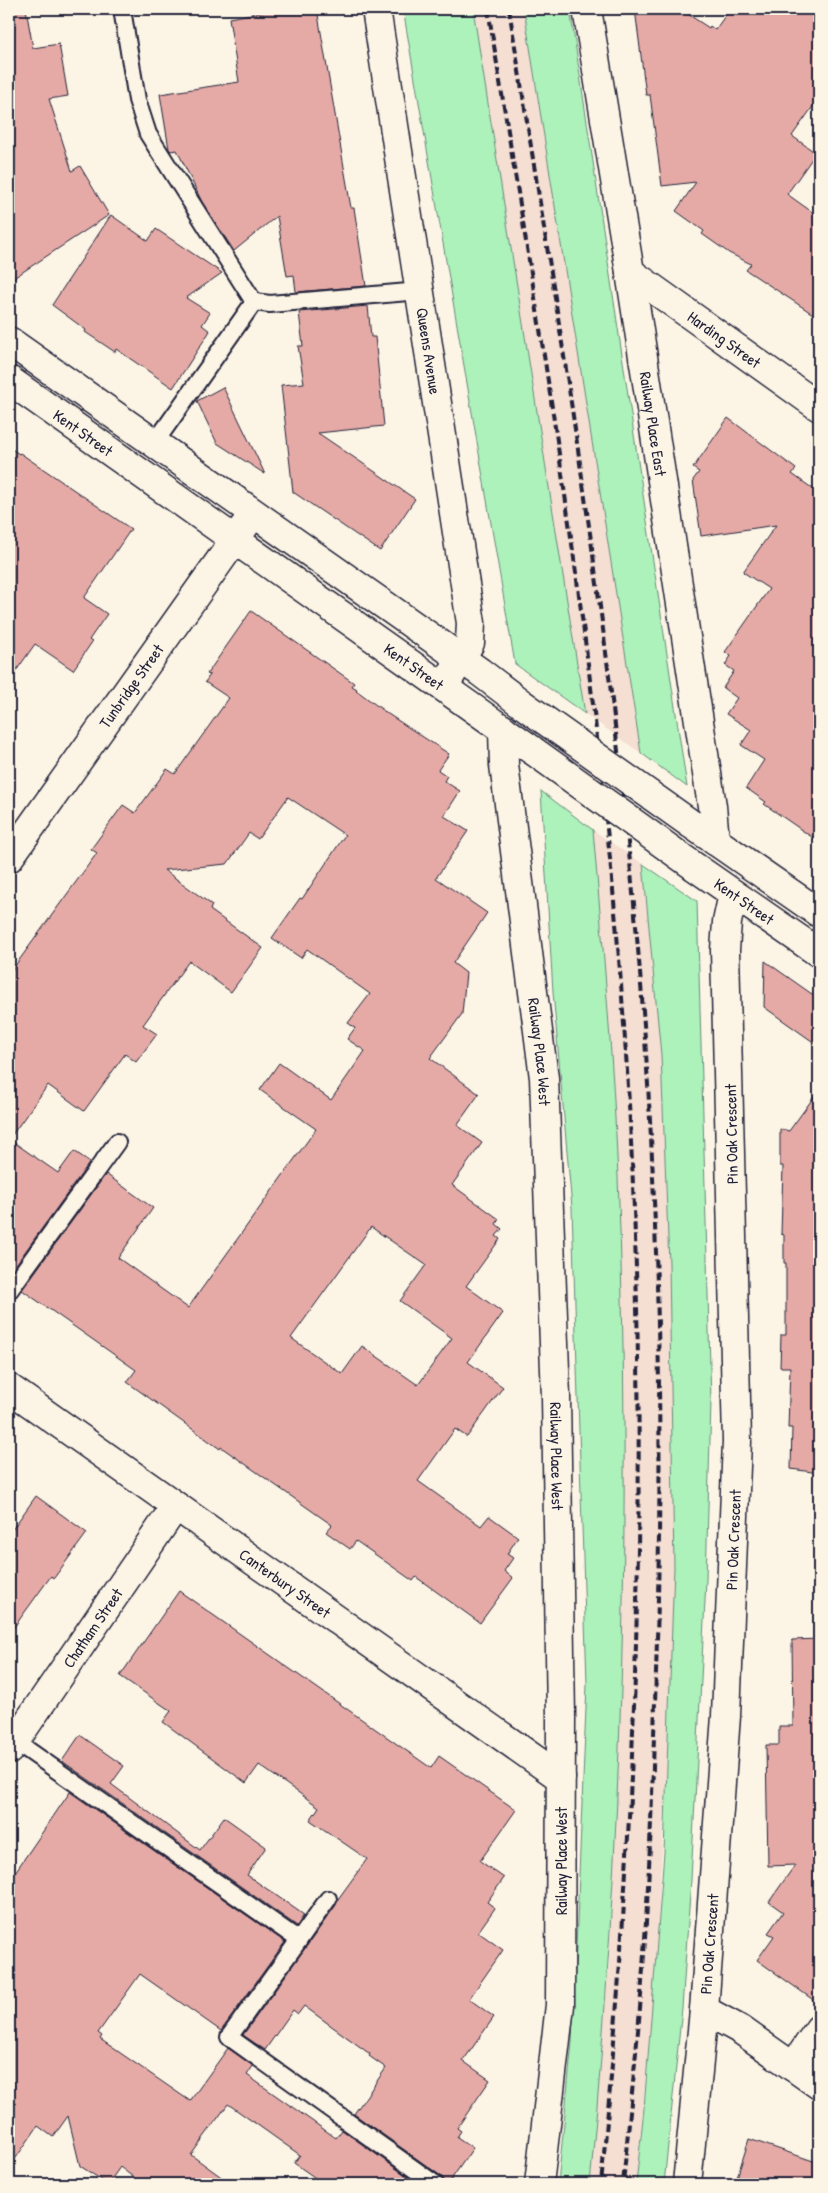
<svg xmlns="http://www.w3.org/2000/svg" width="828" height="2193" font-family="'Patrick Hand',sans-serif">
<rect width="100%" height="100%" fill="#fcf5e5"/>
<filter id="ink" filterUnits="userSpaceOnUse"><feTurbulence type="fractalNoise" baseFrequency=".02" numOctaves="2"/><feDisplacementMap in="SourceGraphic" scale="10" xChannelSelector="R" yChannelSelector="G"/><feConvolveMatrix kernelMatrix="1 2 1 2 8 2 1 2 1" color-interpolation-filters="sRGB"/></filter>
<g filter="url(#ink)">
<g fill="#f5ded2">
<path d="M473 9H524L641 753 585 714Z"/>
<path d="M593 830 643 864 661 1055 669 1264 674 1567 669 1723 655 1975 636 2184H590L609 1964 613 1880 623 1612 624 1462 622 1315 618 1177 610 1039Z"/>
</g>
<g fill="#adf1bb" stroke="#688a7b">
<path d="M403 9H473L585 714 515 664Z"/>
<path d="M524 9H570L687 787 641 753Z"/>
<path d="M541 791 593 830C603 946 613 1061 618 1177 632 1512 622 1850 590 2184H558L572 2042 587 1684 572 1208 553 992Z"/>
<path d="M643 864 697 901 711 1402 706 1580 691 1880 682 2008 664 2184H636L644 2108 664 1852 674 1567 669 1264 661 1055Z"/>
</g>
<g fill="#e5aaa6" stroke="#22223b" fill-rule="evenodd">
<path d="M9 9H26L33 48 59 44 68 96 49 99 72 171 80 166 109 215 9 281Z"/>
<path d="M280 9H317L351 208H354L366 286 296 292 294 275 287 276 277 216 234 251 202 202 177 150 171 151 169 149 160 94 239 82 229 18Z"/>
<path d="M635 9H680L709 28 710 26 715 30 730 9H819V98L792 136 816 153 787 194 819 217V318L746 270 751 264 729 253 702 234 704 231 676 211 696 182 662 186 650 95H646Z"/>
<path d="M111 215 148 241 156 229 222 273 186 298 210 313 202 325 210 331 173 388 116 349 115 352 85 332 86 330 52 305Z"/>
<path d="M368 306 371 337H375L384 426 318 433 415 499 380 551 293 492 281 385 304 383 298 346H303L299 312Z"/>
<path d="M223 387 265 474 217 443 197 401Z"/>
<path d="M728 418 796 469 792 474 819 493V842L764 804 766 802 746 788 764 760 741 745 751 730 726 714 737 698 723 688 734 671 725 665 731 656 725 652 769 589 743 572 776 525 701 536 693 480 699 472 693 468Z"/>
<path d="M9 447 19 454 20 453 131 529 84 598 107 614 89 640 92 642 73 670 35 644 9 681Z"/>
<path d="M251 611 354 683 352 686 357 689 356 690 388 714 449 754 438 770 447 776 444 781 460 791 444 816 468 831 436 878 487 913 453 963 466 973 462 1014 430 1058 479 1094 457 1125 482 1143 452 1185 499 1219 496 1224 502 1229 496 1236 500 1239 466 1286 503 1313 468 1362 503 1387 467 1437 455 1429 418 1481 481 1526 489 1516 518 1537 507 1554 513 1558 504 1571 513 1578 480 1623 416 1577 413 1581 356 1541 350 1549 326 1532 332 1525 221 1447 220 1449 127 1382 136 1370 22 1290 106 1174 153 1208 118 1258 188 1308 316 1129 260 1090 279 1063 331 1100 365 1051 347 1039 355 1028 348 1023 370 994 307 949 301 958 272 938 300 898 302 899 345 835 288 797 258 839 249 833 227 864 164 870 212 905 210 910 263 948 231 992 189 961 143 1025 157 1034 136 1062 125 1054 84 1111 48 1085 9 1139 58 1173 74 1151 90 1162 9 1274V974L97 853 91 849 123 805 135 813 167 769 175 774 229 698 205 682 210 675 207 674ZM371 1227 426 1265 400 1301 452 1338 418 1385 362 1346 342 1374 291 1338Z"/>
<path d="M765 961 819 999V1046L764 1007Z"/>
<path d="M819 1090V1473L791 1469 792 1428H788L790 1367H780L781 1335H786V1263H784V1235L781 1234 783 1166H780V1129L789 1131Z"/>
<path d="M36 1496 87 1533 54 1578 51 1576 9 1634V1534Z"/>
<path d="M179 1591 431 1768 439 1756 516 1810 480 1861 504 1878 487 1902 495 1908 478 1932 503 1950 469 1999 494 2017 463 2061 490 2080 457 2128 461 2131 457 2137 473 2148 448 2184H445L441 2176 354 2114 386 2068 369 2056 370 2054 304 2006 298 2014 293 2010 265 2050 243 2035 336 1905 338 1899 367 1859 310 1820 319 1807 259 1765 246 1783 163 1722 171 1711 120 1676Z"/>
<path d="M819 1639V2004L757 1960 774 1936 768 1933 783 1912 769 1902 795 1865 768 1866 766 1745H779V1726H793L792 1640Z"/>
<path d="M80 1735 124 1766 111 1784 200 1850 224 1817 266 1847 247 1875 304 1915 297 1926 62 1761Z"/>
<path d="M70 1792 285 1942 221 2031 140 1974 98 2033 102 2036 100 2039 190 2101 228 2048 253 2066 247 2075 336 2138 342 2130 418 2184H324L294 2163 300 2155 228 2104 191 2155 231 2184H142L120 2167 108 2184 80 2166 68 2116 53 2137 38 2126 9 2168V1881Z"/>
<path d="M749 2139 819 2163V2184H735Z"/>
</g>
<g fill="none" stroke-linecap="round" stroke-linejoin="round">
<g stroke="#22223b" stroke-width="20">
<g id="service">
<path d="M122 9 137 100 148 134 254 302 270 304 420 291"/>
<path d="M154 444 254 302"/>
<path d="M9 1291 117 1142"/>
<path d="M15 1741 299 1940 229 2037 435 2184"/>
<path d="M299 1940 328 1899"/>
</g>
</g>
<g stroke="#22223b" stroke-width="31">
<g id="minor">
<path id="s1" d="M376 9 471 623 470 643 444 687"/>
<path id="s2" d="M587 9 630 272 712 806 715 841"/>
<path id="s3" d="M630 272 819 407"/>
<path id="s4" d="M503 729 504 765 544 1078 556 1397 561 1718 560 2005 539 2184"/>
<path id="s5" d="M9 858 253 514"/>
<path id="s6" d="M9 1388 561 1778"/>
<path id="s7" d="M9 1750 175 1507"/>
<path d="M704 2010 741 2030 819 2085"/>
<path d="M793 2067 819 2029"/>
</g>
</g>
<g stroke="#22223b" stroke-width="31">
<g id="tertiary">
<path d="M9 341 480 672 522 704"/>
<path id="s8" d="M9 380 532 750"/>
<path d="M691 824 819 913"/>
<path id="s9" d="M695 867 819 953"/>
<path id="s10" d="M687 2184 704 2010 726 1716 737 1441 725 950 727 922 733 894"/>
</g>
</g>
<use href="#service" stroke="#fcf5e5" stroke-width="16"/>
<use href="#minor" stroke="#fcf5e5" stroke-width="28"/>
<use href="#tertiary" stroke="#fcf5e5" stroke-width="28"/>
<g stroke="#22223b" stroke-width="4" stroke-dasharray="8 4" stroke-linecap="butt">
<path d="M488 9C537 308 588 609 615 912 653 1335 643 1762 601 2184"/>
<path d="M509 9C568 378 630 747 650 1120 661 1314 662 1508 655 1702 652 1808 648 1914 639 2020 634 2075 628 2130 623 2184"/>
</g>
<g stroke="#22223b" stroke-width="31" stroke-linecap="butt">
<g id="tertiary-bridge">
<path d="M522 704 691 824"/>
<path d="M532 750 695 867"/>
</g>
</g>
<use href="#tertiary-bridge" stroke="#fcf5e5" stroke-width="28"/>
</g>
</g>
<g text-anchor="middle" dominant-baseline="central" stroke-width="4" stroke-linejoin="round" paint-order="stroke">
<g font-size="16" fill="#22223b" stroke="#fcf5e5">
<text stroke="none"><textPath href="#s3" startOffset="116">Harding Street</textPath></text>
<text stroke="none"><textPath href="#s1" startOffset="346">Queens Avenue</textPath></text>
<text stroke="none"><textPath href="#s2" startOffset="420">Railway Place East</textPath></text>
<text stroke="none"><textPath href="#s8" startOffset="91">Kent Street</textPath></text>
<text stroke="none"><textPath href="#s8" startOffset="496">Kent Street</textPath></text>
<text stroke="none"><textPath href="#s5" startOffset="211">Tunbridge Street</textPath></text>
<text stroke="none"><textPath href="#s9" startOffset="60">Kent Street</textPath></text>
<text stroke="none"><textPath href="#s4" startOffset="325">Railway Place West</textPath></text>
<text transform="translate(731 1134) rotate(-91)">Pin Oak Crescent</text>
<text stroke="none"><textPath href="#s4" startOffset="730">Railway Place West</textPath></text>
<text stroke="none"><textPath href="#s10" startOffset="646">Pin Oak Crescent</textPath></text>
<text stroke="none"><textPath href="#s6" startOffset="338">Canterbury Street</textPath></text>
<text stroke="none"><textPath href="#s7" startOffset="148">Chatham Street</textPath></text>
<text transform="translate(561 1861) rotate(-90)">Railway Place West</text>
<text stroke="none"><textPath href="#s10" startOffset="241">Pin Oak Crescent</textPath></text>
</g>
</g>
<rect width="828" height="2193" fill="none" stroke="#fcf5e5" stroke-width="30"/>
<rect x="15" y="15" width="798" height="2163" fill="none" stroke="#22223b" stroke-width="2" filter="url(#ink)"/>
</svg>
